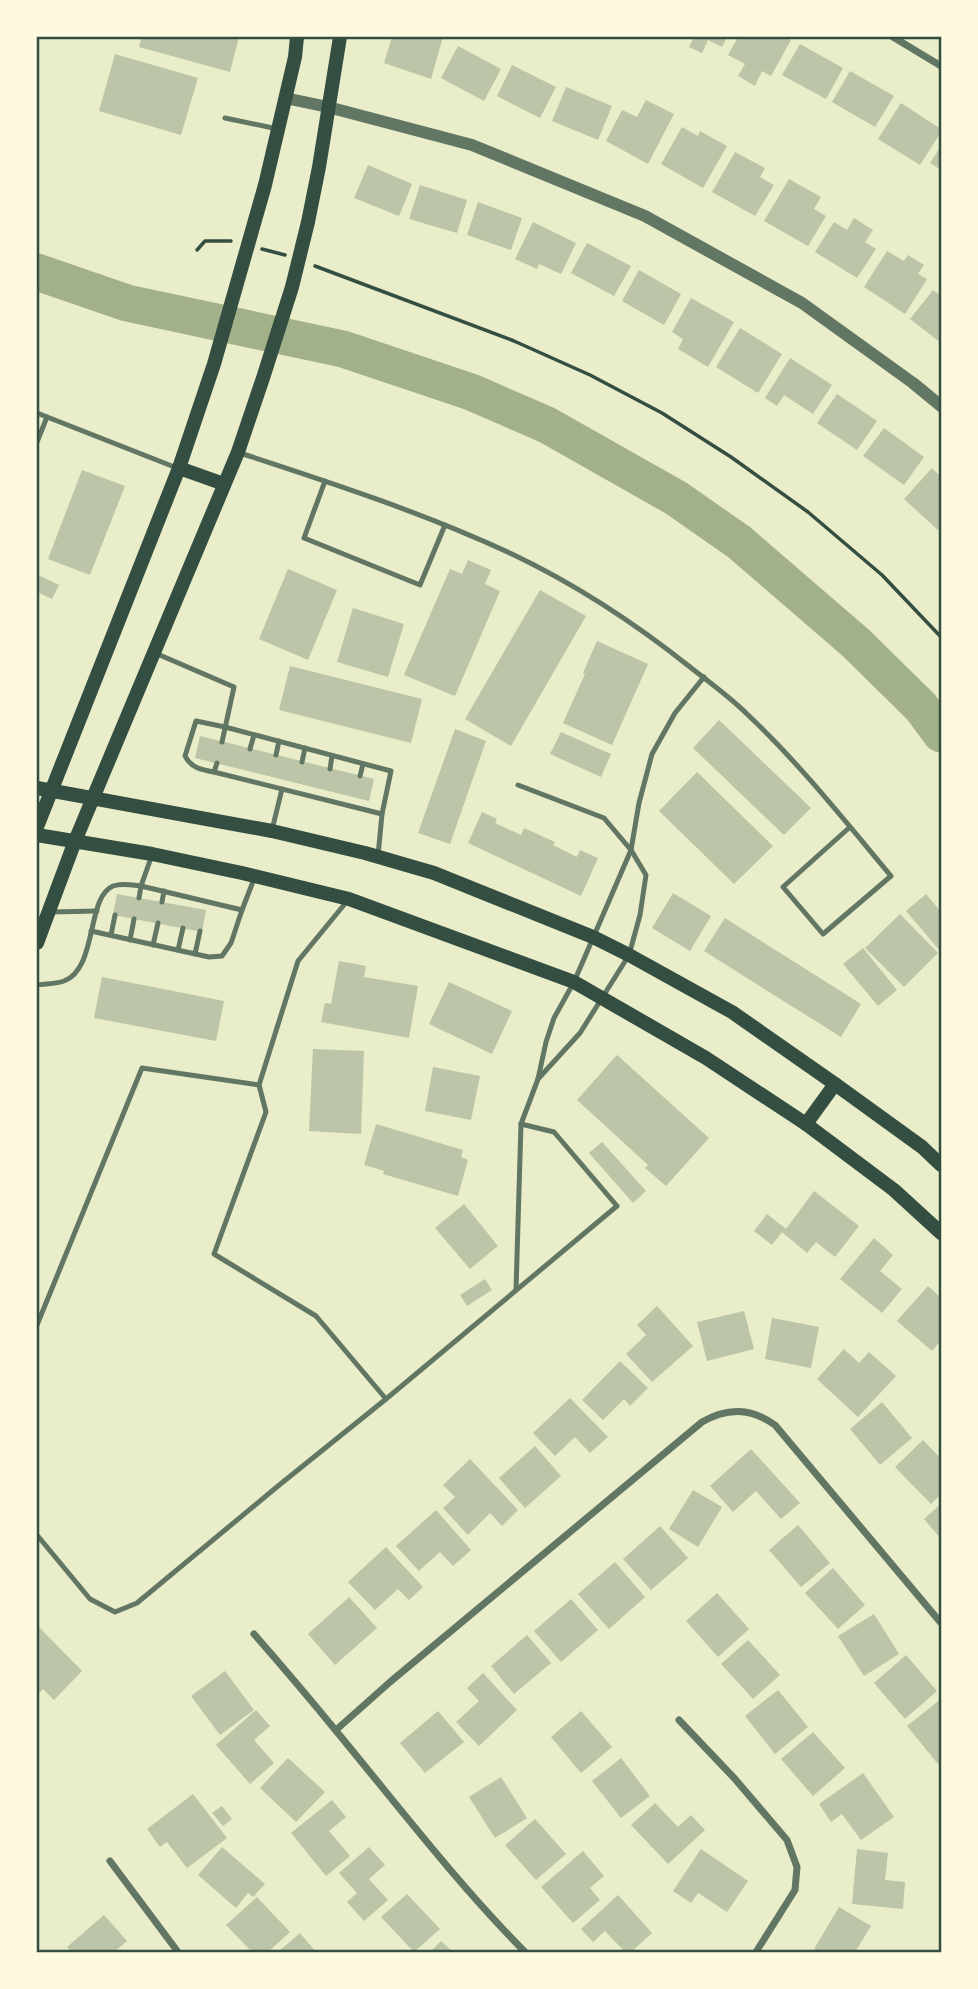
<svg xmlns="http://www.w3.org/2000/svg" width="978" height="1989" font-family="Lora,serif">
<rect width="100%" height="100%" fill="#e9edc9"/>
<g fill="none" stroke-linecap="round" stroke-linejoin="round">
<path stroke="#a3b18a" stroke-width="37" d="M37 272 127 303 343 349 471 392 547 425 676 498 739 542 856 643 921 707 941 734"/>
</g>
<g fill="#bcc5a7">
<path d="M142 37H239L230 72 139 47Z"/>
<path d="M392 37H443L431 79 384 63Z"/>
<path d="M694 37H727L722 47 708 40 702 53 689 47Z"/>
<path d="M738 37H786L791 40 771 76 762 71 755 86 738 76 745 64 728 55Z"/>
<path d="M800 44 843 68 826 99 782 75Z"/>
<path d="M458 46 501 69 484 101 441 78Z"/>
<path d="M115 54 198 78 181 135 99 111Z"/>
<path d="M512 65 556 87 540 118 497 96Z"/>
<path d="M850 71 894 96 875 127 832 102Z"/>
<path d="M566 87 612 106 598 140 552 121Z"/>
<path d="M646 100 674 114 648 164 606 141 622 110 637 117Z"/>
<path d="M901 103 941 129V132L920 165 878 139Z"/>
<path d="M682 127 698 136 700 131 727 146 703 188 661 164Z"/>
<path d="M941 146V170L930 163Z"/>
<path d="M735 152 765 168 760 177 774 185 755 216 712 192Z"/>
<path d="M368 165 412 184 399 216 354 198Z"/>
<path d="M789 179 821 197 814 209 826 216 808 246 764 221Z"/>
<path d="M420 185 467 200 457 233 409 219Z"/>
<path d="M478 202 522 218 511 250 467 235Z"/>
<path d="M854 218 873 230 865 242 876 249 857 278 815 252 834 222 847 230Z"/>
<path d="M533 222 576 243 561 274 539 264 537 269 515 259Z"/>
<path d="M587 243 631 266 614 296 571 273Z"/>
<path d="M887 251 904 261 908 255 924 265 918 274 927 279 905 314 864 287Z"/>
<path d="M639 270 681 294 664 325 622 301Z"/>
<path d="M933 290 941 296V343L910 319Z"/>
<path d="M691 298 734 322 708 367 678 349 683 339 672 332Z"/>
<path d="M740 328 782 354 758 393 716 367Z"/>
<path d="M790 358 832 385 813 414 784 395 777 406 765 398Z"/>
<path d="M837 394 877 421 857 450 817 423Z"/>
<path d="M884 428 924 457 904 485 863 456Z"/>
<path d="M932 468 941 477V526L938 530 904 499Z"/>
<path d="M82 470 125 486 90 575 48 559Z"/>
<path d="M468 560 491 570 485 584 500 591 455 696 404 675 450 569 462 574Z"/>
<path d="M288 569 337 590 308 660 259 639Z"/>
<path d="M38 575 59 585 52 599 37 592Z"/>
<path d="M540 590 586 616 511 746 465 719Z"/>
<path d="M353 608 404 624 388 677 337 662Z"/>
<path d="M597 641 648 664 612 745 563 723 585 674 583 673Z"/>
<path d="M290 666 422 699 411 743 279 710Z"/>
<path d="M719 720 811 808 784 835 693 748Z"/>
<path d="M455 729 486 741 450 844 418 833Z"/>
<path d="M561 732 611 754 601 777 550 754Z"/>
<path d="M200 736 374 779 369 801 195 758Z"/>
<path d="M697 772 773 846 734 884 659 811Z"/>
<path d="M482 812 497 819 495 823 521 835 524 828 555 842 553 845 577 857 580 850 598 858 581 896 468 843Z"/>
<path d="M673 893 711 916 690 951 652 928Z"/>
<path d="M117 894 206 910 202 932 113 915Z"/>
<path d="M926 894 941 912V952L906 911Z"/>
<path d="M900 914 938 953 904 987 865 948Z"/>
<path d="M725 918 861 1004 841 1037 704 951Z"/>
<path d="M863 948 897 990 878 1006 843 964Z"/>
<path d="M339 961 366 966 364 977 418 986 409 1038 321 1022 325 1003 331 1004Z"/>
<path d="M102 977 224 1001 216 1041 94 1018Z"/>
<path d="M449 982 512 1011 492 1054 429 1024Z"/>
<path d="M313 1049 364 1051 361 1134 309 1131Z"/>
<path d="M617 1055 709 1138 666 1186 645 1168 648 1165 577 1100Z"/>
<path d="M433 1067 480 1076 471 1120 425 1111Z"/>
<path d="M376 1124 463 1150 461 1157 468 1160 458 1196 383 1174 384 1171 364 1165Z"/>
<path d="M602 1142 646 1191 633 1203 589 1153Z"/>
<path d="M814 1191 859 1226 835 1257 816 1242 807 1253 782 1232 772 1245 754 1231 767 1214 786 1229Z"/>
<path d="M464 1204 498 1246 470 1269 435 1228Z"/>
<path d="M874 1238 893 1255 880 1271 902 1289 882 1313 840 1279Z"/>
<path d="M485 1279 492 1290 467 1306 460 1295Z"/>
<path d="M928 1286 941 1298V1340L932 1351 897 1321Z"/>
<path d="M657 1306 693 1346 652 1382 626 1354 646 1335 637 1325Z"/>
<path d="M744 1311 754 1349 707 1361 697 1322Z"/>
<path d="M772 1318 819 1327 811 1368 765 1359Z"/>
<path d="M844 1349 859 1363 869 1352 896 1376 858 1417 817 1379Z"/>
<path d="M620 1361 648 1388 630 1406 624 1399 603 1420 582 1400Z"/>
<path d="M570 1398 608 1437 590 1453 575 1437 555 1456 533 1433Z"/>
<path d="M882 1402 912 1438 880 1465 850 1429Z"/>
<path d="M923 1440 941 1459V1494L931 1504 895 1467Z"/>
<path d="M535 1446 561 1476 525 1508 499 1478Z"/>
<path d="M751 1449 800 1503 781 1519 756 1491 733 1512 710 1486Z"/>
<path d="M470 1459 518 1510 502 1526 490 1513 468 1535 443 1508 455 1497 443 1485Z"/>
<path d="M693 1490 722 1507 698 1547 669 1529Z"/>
<path d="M941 1504V1539L924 1519Z"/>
<path d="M436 1510 471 1550 453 1566 440 1552 419 1571 396 1546Z"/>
<path d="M798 1525 830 1563 801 1587 769 1550Z"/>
<path d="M660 1526 688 1558 651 1590 623 1559Z"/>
<path d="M386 1547 423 1587 409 1600 398 1589 375 1610 348 1582Z"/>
<path d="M615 1562 645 1597 609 1629 578 1594Z"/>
<path d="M833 1568 865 1605 838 1629 805 1593Z"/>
<path d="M717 1593 749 1629 718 1657 686 1621Z"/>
<path d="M349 1597 377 1628 335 1665 308 1634Z"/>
<path d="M571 1599 598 1630 561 1662 534 1631Z"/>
<path d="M874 1614 899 1654 864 1676 838 1636Z"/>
<path d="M37 1625 82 1671 54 1700 43 1689 37 1695Z"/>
<path d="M527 1635 551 1663 514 1694 491 1666Z"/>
<path d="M748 1640 780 1675 753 1699 721 1664Z"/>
<path d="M906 1655 937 1691 905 1719 874 1683Z"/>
<path d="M225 1671 254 1710 220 1735 191 1696Z"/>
<path d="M483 1673 517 1710 479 1746 456 1722 479 1701 467 1688Z"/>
<path d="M778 1690 808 1727 775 1754 745 1716Z"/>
<path d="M941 1699V1761L938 1764 907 1726Z"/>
<path d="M256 1710 270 1726 254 1740 274 1763 250 1784 216 1745Z"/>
<path d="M438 1711 464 1742 425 1773 400 1743Z"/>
<path d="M581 1711 612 1747 581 1773 551 1737Z"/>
<path d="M813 1732 845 1768 813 1796 781 1759Z"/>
<path d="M288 1758 325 1792 296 1822 260 1788Z"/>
<path d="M621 1758 650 1796 621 1818 592 1781Z"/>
<path d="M863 1773 894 1817 861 1840 842 1814 831 1822 819 1804Z"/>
<path d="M501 1777 527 1818 495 1838 469 1797Z"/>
<path d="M193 1794 227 1838 187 1868 167 1842 160 1847 147 1829Z"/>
<path d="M332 1800 346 1817 329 1831 350 1856 326 1876 291 1833Z"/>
<path d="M655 1803 678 1827 691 1815 705 1830 668 1864 631 1825Z"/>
<path d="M222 1806 232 1819 223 1826 212 1813Z"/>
<path d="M535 1819 566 1854 536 1880 505 1845Z"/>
<path d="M222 1847 265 1884 253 1897 248 1893 236 1908 198 1875Z"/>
<path d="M369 1847 385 1865 369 1879 388 1900 364 1921 347 1902 357 1893 339 1873Z"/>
<path d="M701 1849 748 1881 727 1912 698 1893 691 1903 673 1891Z"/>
<path d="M857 1849 888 1853 885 1880 905 1882 903 1909 852 1904Z"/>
<path d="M583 1851 604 1876 590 1888 600 1900 573 1923 541 1887Z"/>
<path d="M407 1894 440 1929 414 1952 381 1917Z"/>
<path d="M618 1895 652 1933 631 1952H625L605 1931 593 1942 581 1929Z"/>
<path d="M257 1897 290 1932 268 1952H252L226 1925Z"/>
<path d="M839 1907 871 1926 855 1952H819L814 1949Z"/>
<path d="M104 1915 127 1941 114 1952H72L67 1947Z"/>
<path d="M300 1933 316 1952H278Z"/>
<path d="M441 1941 453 1952H430Z"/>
</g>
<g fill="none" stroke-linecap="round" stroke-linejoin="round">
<g stroke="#344e41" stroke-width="3.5">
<path d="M262 249 285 255"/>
<path d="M197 250 205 241H231"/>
<path d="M315 266 514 341 590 375 662 413 731 457 808 512 882 575 941 637"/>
</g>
<g stroke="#617663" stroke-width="5">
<path d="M225 118 278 129"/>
<path d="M37 413 177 468"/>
<path d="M37 442 47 417"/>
<path d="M240 453C332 483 424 513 512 554 575 584 636 624 690 667 709 682 730 697 747 714 799 763 845 821 891 876L823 934 783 887 850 827"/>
<path d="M325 481 304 538 420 585 445 525"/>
<path d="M155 653 234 687 222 742"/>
<path d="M250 749 254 735"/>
<path d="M276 755 279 741"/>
<path d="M302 762 305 748"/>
<path d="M217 763 214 772 382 814 378 856"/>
<path d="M330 769 332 756"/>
<path d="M214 772C202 770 191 768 185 756L196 721 225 727 391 771 382 814"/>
<path d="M360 776 363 764"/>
<path d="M518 785 604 818 631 850 646 875 640 915 629 955 580 1033 538 1079"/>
<path d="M272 830 282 789"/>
<path d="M139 898 141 886 242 910 254 879"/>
<path d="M348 900 298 961 259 1085 266 1112 214 1254 316 1316 386 1399"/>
<path d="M162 902 164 891"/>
<path d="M51 912 97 911"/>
<path d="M91 931 209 957 222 956 231 943 242 910"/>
<path d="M111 935 115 915"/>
<path d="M130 940 134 919"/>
<path d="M153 945 158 923"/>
<path d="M178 950 183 928"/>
<path d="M195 954 200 931"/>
<path d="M37 985C45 984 56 984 64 981 98 968 86 897 113 886 122 883 132 885 141 886L152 855"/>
<path d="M516 1290 521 1124 538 1079 546 1042 554 1018 574 982 631 850 639 803 652 754 675 713 704 677"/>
<path d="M37 1325 142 1068 259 1085"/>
<path d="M37 1535 90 1599 115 1612 137 1603 278 1486 386 1399 617 1206 554 1132 521 1124"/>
</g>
<g stroke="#617663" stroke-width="7">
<path d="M893 37 941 66"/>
<path d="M254 1634C282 1666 310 1699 337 1732 399 1807 457 1883 525 1952"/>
<path d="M679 1720 735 1779 787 1840 797 1867 795 1890 756 1952"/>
<path d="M336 1730 390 1682 702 1422C728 1407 751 1408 775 1425L941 1623"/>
<path d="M110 1861 178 1952"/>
</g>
<path stroke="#617663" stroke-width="12" d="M285 98 328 107 472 145 645 216 802 303 913 383 941 406"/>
<g stroke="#344e41" stroke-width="14">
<path d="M179 468 224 484"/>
<path d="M37 788 272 831 365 853 434 873 593 937 629 955 732 1012 835 1084 922 1147 941 1165"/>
<path d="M37 827 179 468 214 364 265 185 295 57 297 37"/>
<path d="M37 835 152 854 242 873 349 899 574 982 706 1058 806 1124 894 1190 941 1233"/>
<path d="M37 943 75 841 238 452 263 378 292 287 308 222 319 167 340 37"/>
<path d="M806 1124 835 1084"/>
</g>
</g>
<rect width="978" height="1989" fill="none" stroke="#fefae0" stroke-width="77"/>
<rect x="38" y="38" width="902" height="1913" fill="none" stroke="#344e41" stroke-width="2.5"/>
</svg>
